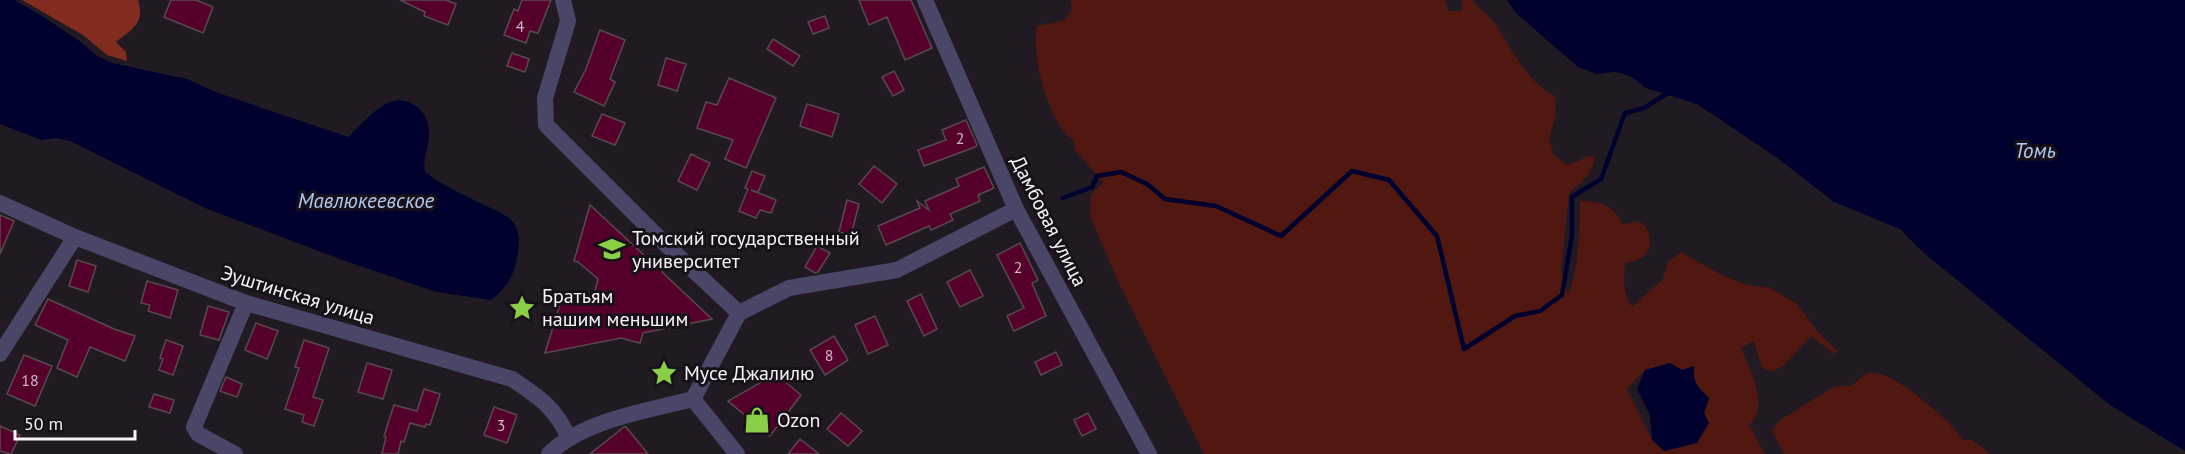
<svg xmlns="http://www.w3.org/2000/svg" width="2185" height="454" font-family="'PT Sans',sans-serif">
<rect width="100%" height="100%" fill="#221a22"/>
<g fill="#501810" fill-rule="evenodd">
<path d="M1070 0H1445L1448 11H1461L1462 0H1473C1477 9 1487 13 1492 20 1512 47 1524 81 1555 96L1556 114 1549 139 1554 155 1567 165 1579 161 1587 156 1595 157C1592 175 1582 182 1569 193L1561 271 1568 295C1579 267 1580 231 1580 201 1602 201 1611 205 1623 224L1639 221C1650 229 1655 244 1644 256 1640 260 1631 262 1625 263 1623 280 1623 293 1632 307L1663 279 1668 262 1681 252 1720 274 1747 285 1770 288 1797 304 1816 330 1837 351 1834 354 1811 336 1783 366 1773 371 1762 368 1754 341 1741 348C1750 371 1770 405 1749 425L1765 454H1204L1118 281 1090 216 1091 195 1103 182 1075 150 1073 140C1069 136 1063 132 1060 126 1044 100 1032 56 1037 26L1065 20 1072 9ZM1670 363 1682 370 1693 366C1693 382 1697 387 1709 398L1697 443 1665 451 1652 440 1627 389 1645 370Z"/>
<path d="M1867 373C1871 373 1877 373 1881 374 1901 379 1952 422 1963 440H1972L1990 454H1784L1772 431 1780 420 1835 386H1851Z"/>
</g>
<path fill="#822c1f" d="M22 0H138C145 24 133 28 116 42L126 52 127 61 107 55 83 35Z"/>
<g fill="#00012f">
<path d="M0 0H14L39 14 81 42 97 56 112 63 187 79 218 93 348 137C365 122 391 85 417 107 426 114 429 123 429 135 429 148 422 158 425 172 443 186 465 195 486 206 495 210 506 214 513 222 521 232 519 247 517 258 514 276 506 289 491 300L437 292 345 261 205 208 70 141 56 138 41 140 0 124Z"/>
<path d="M1507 0H2185V451L2110 405 1924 253 1900 229 1834 202 1776 157 1697 104 1646 88 1630 76 1615 72 1597 74 1578 67 1516 13Z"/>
<path d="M1670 363 1682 370 1694 366C1693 382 1697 387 1709 398L1704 413 1709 423 1697 443 1664 451 1652 440 1650 415 1637 389 1645 370Z"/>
</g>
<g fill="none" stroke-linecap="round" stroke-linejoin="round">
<path stroke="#00012f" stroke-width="4.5" d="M1063 198 1092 187 1097 176 1121 172 1147 184 1165 199 1216 206 1281 236 1352 171 1389 180 1437 236 1464 349 1515 316 1540 311 1562 295 1572 235V197L1601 179 1625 113 1644 108 1668 93"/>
</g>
<g fill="#56002c" stroke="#574a4e" stroke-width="1.5">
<path d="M171 0H196L213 7 203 33 164 17Z"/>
<path d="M400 0H446L456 4 448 25 424 16 425 12Z"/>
<path d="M522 0H551L538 33 530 31 526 43 504 35 514 9 518 11Z"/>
<path d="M859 0H911L932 48 905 60 887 17 869 25Z"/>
<path d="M825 16 829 28 813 34 808 22Z"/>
<path d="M600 30 625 40 610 79 615 82 604 106 574 92 586 69Z"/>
<path d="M773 39 800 56 793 66 767 49Z"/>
<path d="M512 53 529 59 525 72 507 66Z"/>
<path d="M666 58 686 64 677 91 658 85Z"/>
<path d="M894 71 904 90 893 96 882 77Z"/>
<path d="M729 78 776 98 746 168 725 159 733 140 697 128 706 102 717 105Z"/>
<path d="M807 104 839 114 832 137 800 126Z"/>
<path d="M602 114 625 123 615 145 592 136Z"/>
<path d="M966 120 977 145 975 147 924 166 918 150 946 140 942 130Z"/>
<path d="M691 154 710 163 697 190 678 181Z"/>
<path d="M874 166 897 184 882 203 859 184Z"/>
<path d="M984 167 994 188 978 195 980 201 950 214 953 220 931 230 929 226 886 245 878 226 920 208 917 201 929 210 925 201 959 186 956 179Z"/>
<path d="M752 171 765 176 758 192 751 190 776 200 771 213 760 210 756 218 739 211 748 189 745 188Z"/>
<path d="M847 200 859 204 851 235 839 232Z"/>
<path d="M590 205 646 257 665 262 662 272 712 319 643 333 640 343 621 338 545 353 562 298 567 300 594 295 598 279 578 262 574 261Z"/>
<path d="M0 215 14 221 0 254Z"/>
<path d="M1020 243 1038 280 1032 283 1046 316 1014 331 1007 316 1024 308 997 255Z"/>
<path d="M817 246 830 253 818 272 815 273 805 267Z"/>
<path d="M77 260 96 266 88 292 69 286Z"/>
<path d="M970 270 983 296 960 307 947 282Z"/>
<path d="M147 281 178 290 170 318 148 311 150 305 141 303Z"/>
<path d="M921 294 937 329 924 336 907 301Z"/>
<path d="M48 299 114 329 135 336 125 361 90 347 77 377 57 368 68 340 35 325Z"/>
<path d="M208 306 229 312 219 340 200 335Z"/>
<path d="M875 316 888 345 868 354 855 325Z"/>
<path d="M256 323 278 331 267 359 245 350Z"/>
<path d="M834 336 848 360 825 375 810 350Z"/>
<path d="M166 340 183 346 173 375 159 370 163 359 160 358Z"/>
<path d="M304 340 329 348 313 397 323 400 314 426 302 422 304 415 285 409 299 368 295 367Z"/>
<path d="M1056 352 1062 365 1041 375 1035 362Z"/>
<path d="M24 355 52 366 35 406 7 394Z"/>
<path d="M367 363 392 370 383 399 358 392Z"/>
<path d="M776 374 801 395 770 436 728 401Z"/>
<path d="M226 377 242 384 237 397 220 391Z"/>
<path d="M424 389 440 394 430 425 426 424 425 427 410 423 404 442 401 441 398 454H382L386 437 384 436 394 405 417 411Z"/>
<path d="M154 394 174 400 170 413 149 407Z"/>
<path d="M494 407 517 415 507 443 484 435Z"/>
<path d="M841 413 862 431 848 446 827 429Z"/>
<path d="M1088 413 1096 429 1082 436 1074 420Z"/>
<path d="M0 426 20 435 11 454 0 451Z"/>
<path d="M626 427 648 454H590L624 427Z"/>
<path d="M800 439 819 454H788Z"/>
</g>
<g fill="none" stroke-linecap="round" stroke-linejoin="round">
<g stroke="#4b4667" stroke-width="16">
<path d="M563 0 568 21 545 98 546 125 660 239 739 313"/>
<path d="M925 0 1016 209 1149 454"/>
<path d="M0 203 75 237 246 303 512 379C539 397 555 407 569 438"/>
<path d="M0 354 75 237"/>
<path d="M693 399 737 454"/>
<path d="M235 454 198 434 194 427 246 303"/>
<path d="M549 454C583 420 647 411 693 399L739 313 789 288 897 270 1016 209"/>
</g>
</g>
<defs>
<g id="university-bare" transform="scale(2.07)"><path d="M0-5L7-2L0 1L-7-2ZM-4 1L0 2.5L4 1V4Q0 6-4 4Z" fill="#8ace47" stroke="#181119" stroke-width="2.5" paint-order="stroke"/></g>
<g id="sight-bare" transform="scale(2.07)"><path d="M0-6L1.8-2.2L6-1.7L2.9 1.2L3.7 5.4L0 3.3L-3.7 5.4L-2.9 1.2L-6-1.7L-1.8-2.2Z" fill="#8ace47" stroke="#181119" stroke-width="2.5" paint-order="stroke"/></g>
<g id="shop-bare" transform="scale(2.07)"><path d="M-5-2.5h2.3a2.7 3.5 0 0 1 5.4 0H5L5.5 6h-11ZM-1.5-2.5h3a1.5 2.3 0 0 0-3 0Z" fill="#8ace47" stroke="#181119" stroke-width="2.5" paint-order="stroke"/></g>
</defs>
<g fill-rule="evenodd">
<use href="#university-bare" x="612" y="249"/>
<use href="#sight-bare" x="522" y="308"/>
<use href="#sight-bare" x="664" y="373"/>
<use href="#shop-bare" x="757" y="420"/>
</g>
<g text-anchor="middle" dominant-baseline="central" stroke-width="6" stroke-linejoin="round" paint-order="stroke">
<g font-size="16" fill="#d0b6c6">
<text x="520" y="26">4</text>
<text x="960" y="138">2</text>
<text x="1018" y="267">2</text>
<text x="829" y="355">8</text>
<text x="30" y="380">18</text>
<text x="501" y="425">3</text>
</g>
<g font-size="20" fill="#f8f3f9" stroke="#181119">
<text transform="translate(1049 221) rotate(63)">Дамбовая улица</text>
<text transform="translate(298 295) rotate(17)">Эуштинская улица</text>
</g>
<g font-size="20" fill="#f8f3f9" stroke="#181119" text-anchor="start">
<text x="632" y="238">Томский государственный<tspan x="632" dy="23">университет</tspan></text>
<text x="542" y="296">Братьям<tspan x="542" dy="23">нашим меньшим</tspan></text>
<text x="684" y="373">Мусе Джалилю</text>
<text x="777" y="420">Ozon</text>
</g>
<g font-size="21" font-style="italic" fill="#adc9ee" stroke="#181119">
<text x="2035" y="150">Томь</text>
<text x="366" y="200">Мавлюкеевское</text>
</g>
</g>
<path d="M15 430v9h120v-9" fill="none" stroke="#f8f3f9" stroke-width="3"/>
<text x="24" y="430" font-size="18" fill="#f8f3f9" stroke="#181119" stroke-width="4.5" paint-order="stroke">50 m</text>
</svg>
